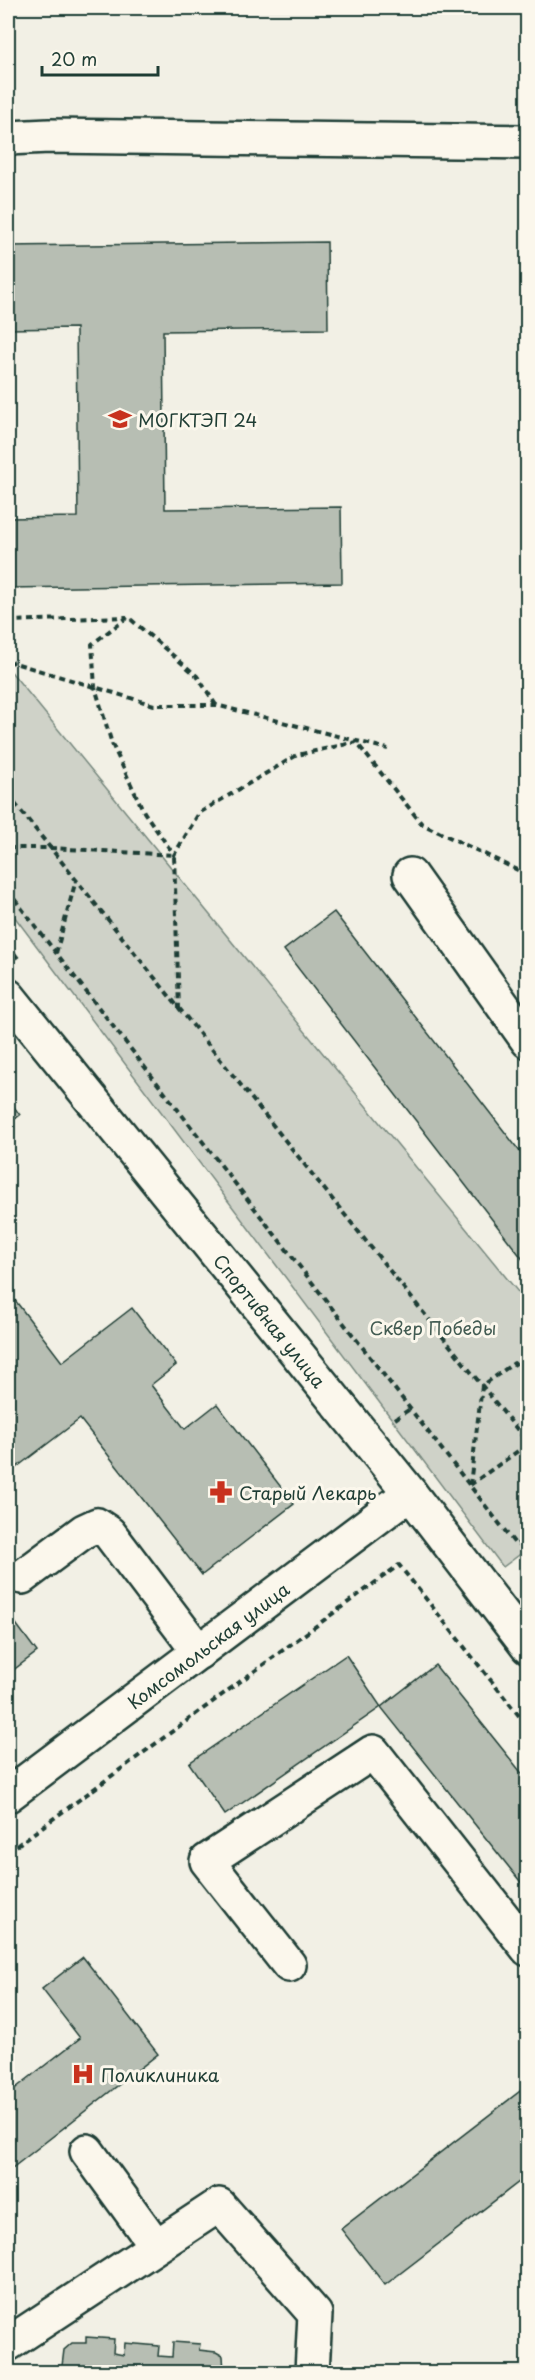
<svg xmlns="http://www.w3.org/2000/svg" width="535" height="2380" font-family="'Playpen Sans',sans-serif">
<rect width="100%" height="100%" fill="#f2f0e5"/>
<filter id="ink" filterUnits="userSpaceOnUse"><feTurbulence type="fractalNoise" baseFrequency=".0167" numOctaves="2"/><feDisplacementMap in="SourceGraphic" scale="12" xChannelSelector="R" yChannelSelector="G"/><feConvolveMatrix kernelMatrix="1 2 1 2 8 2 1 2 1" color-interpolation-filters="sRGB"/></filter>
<g filter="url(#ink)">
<path fill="#cfd2c8" stroke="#77887e" stroke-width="1.5" d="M8 668 527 1303V1549L503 1567 8 908Z"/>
<g fill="#b7beb3" stroke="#1f3d34" stroke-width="1.5">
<path d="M327 242 328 329 163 331 165 509 341 507 342 583 8 588V518L78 517 76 328 8 329V246Z"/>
<path d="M334 912 528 1162V1266L284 950Z"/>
<path d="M8 1099 20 1115 8 1124Z"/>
<path d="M8 1291 62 1362 132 1308 176 1365 151 1385 185 1429 217 1404 294 1504 202 1575 80 1419 13 1470 8 1463Z"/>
<path d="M8 1613 37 1652 8 1674Z"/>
<path d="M346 1655 381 1707 225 1815 189 1763Z"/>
<path d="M435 1665 528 1781V1891L381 1707Z"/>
<path d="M83 1957 158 2054 11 2169 8 2165V2094L80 2038 42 1989Z"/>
<path d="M528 2085V2175L385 2285 341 2229Z"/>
<path d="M86 2337 114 2339 113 2353 124 2355 125 2343 159 2346 158 2356 172 2357 173 2342 200 2344 199 2350 216 2352 223 2356 224 2372H49V2366H62L64 2350 72 2343H86Z"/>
</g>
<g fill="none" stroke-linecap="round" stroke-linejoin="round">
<g stroke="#1f3d34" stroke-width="38">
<g id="minor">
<path d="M8 138 49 136 528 142"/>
<path d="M410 875 528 1041"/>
<path id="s1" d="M8 996 410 1493 528 1647"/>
<path d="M22 1577 84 1531 97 1525 109 1533 199 1652"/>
<path id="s2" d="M8 1795 410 1493"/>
<path d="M289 1965 207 1861 373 1752 528 1949"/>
<path d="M87 2151 156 2246"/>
<path d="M8 2344 219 2205 315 2314 312 2372"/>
</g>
</g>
<g stroke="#1f3d34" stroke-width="4" stroke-dasharray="6 4.5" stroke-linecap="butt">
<path d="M8 621 127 617"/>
<path d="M8 661 154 705H216L388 749"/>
<path d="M216 705 197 676 128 617 92 644 95 687 112 744 144 812 174 855 199 813 297 755 356 742 422 824 528 875"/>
<path d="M8 795 528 1443"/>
<path d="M8 848H50L174 855 179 1009"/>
<path d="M8 891 516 1545 528 1538"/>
<path d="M8 945 20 961"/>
<path d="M56 953 76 880"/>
<path d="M395 1419 410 1409"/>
<path d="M470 1485 482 1386 514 1363 528 1380"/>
<path d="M470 1485 528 1444"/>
<path d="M8 1852 399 1565 528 1727"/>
</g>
<use href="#minor" stroke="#fbf7ec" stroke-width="33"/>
</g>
</g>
<defs>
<g id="university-bare" transform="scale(1.8)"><path d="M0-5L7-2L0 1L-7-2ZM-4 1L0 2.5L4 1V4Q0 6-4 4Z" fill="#c8321e" stroke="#fbf7ec" stroke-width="2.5" paint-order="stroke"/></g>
<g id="pharmacy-bare" transform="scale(1.8)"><path d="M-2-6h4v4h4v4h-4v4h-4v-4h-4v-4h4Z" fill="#c8321e" stroke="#fbf7ec" stroke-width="2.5" paint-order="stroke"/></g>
<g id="hospital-bare" transform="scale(1.8)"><path d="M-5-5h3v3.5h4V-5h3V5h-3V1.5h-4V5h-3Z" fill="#c8321e" stroke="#fbf7ec" stroke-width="2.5" paint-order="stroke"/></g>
</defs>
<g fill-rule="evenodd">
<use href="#university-bare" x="120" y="419"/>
<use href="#pharmacy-bare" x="221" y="1492"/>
<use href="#hospital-bare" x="83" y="2074"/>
</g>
<g text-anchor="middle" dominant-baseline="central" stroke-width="6" stroke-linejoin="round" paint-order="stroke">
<g font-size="18" fill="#1f3d34" stroke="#fbf7ec" text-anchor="start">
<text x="138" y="419">МОГКТЭП 24</text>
<text x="239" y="1492">Старый Лекарь</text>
<text x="101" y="2074">Поликлиника</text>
</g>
<g font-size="18" fill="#1f3d34" stroke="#fbf7ec">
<text stroke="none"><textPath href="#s1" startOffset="417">Спортивная улица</textPath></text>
<text stroke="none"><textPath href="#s2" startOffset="250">Комсомольская улица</textPath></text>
</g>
<g font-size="18" fill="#425b52" stroke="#fbf7ec">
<text x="433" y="1327">Сквер Победы</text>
</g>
</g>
<rect width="535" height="2380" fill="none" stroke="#fbf7ec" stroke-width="30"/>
<rect x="15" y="15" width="505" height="2350" fill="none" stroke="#1f3d34" stroke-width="2" filter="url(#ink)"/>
<path d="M42 66v9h116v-9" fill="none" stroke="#1f3d34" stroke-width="3"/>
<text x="51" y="66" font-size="18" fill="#1f3d34" stroke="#fbf7ec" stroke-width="4.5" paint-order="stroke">20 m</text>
</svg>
